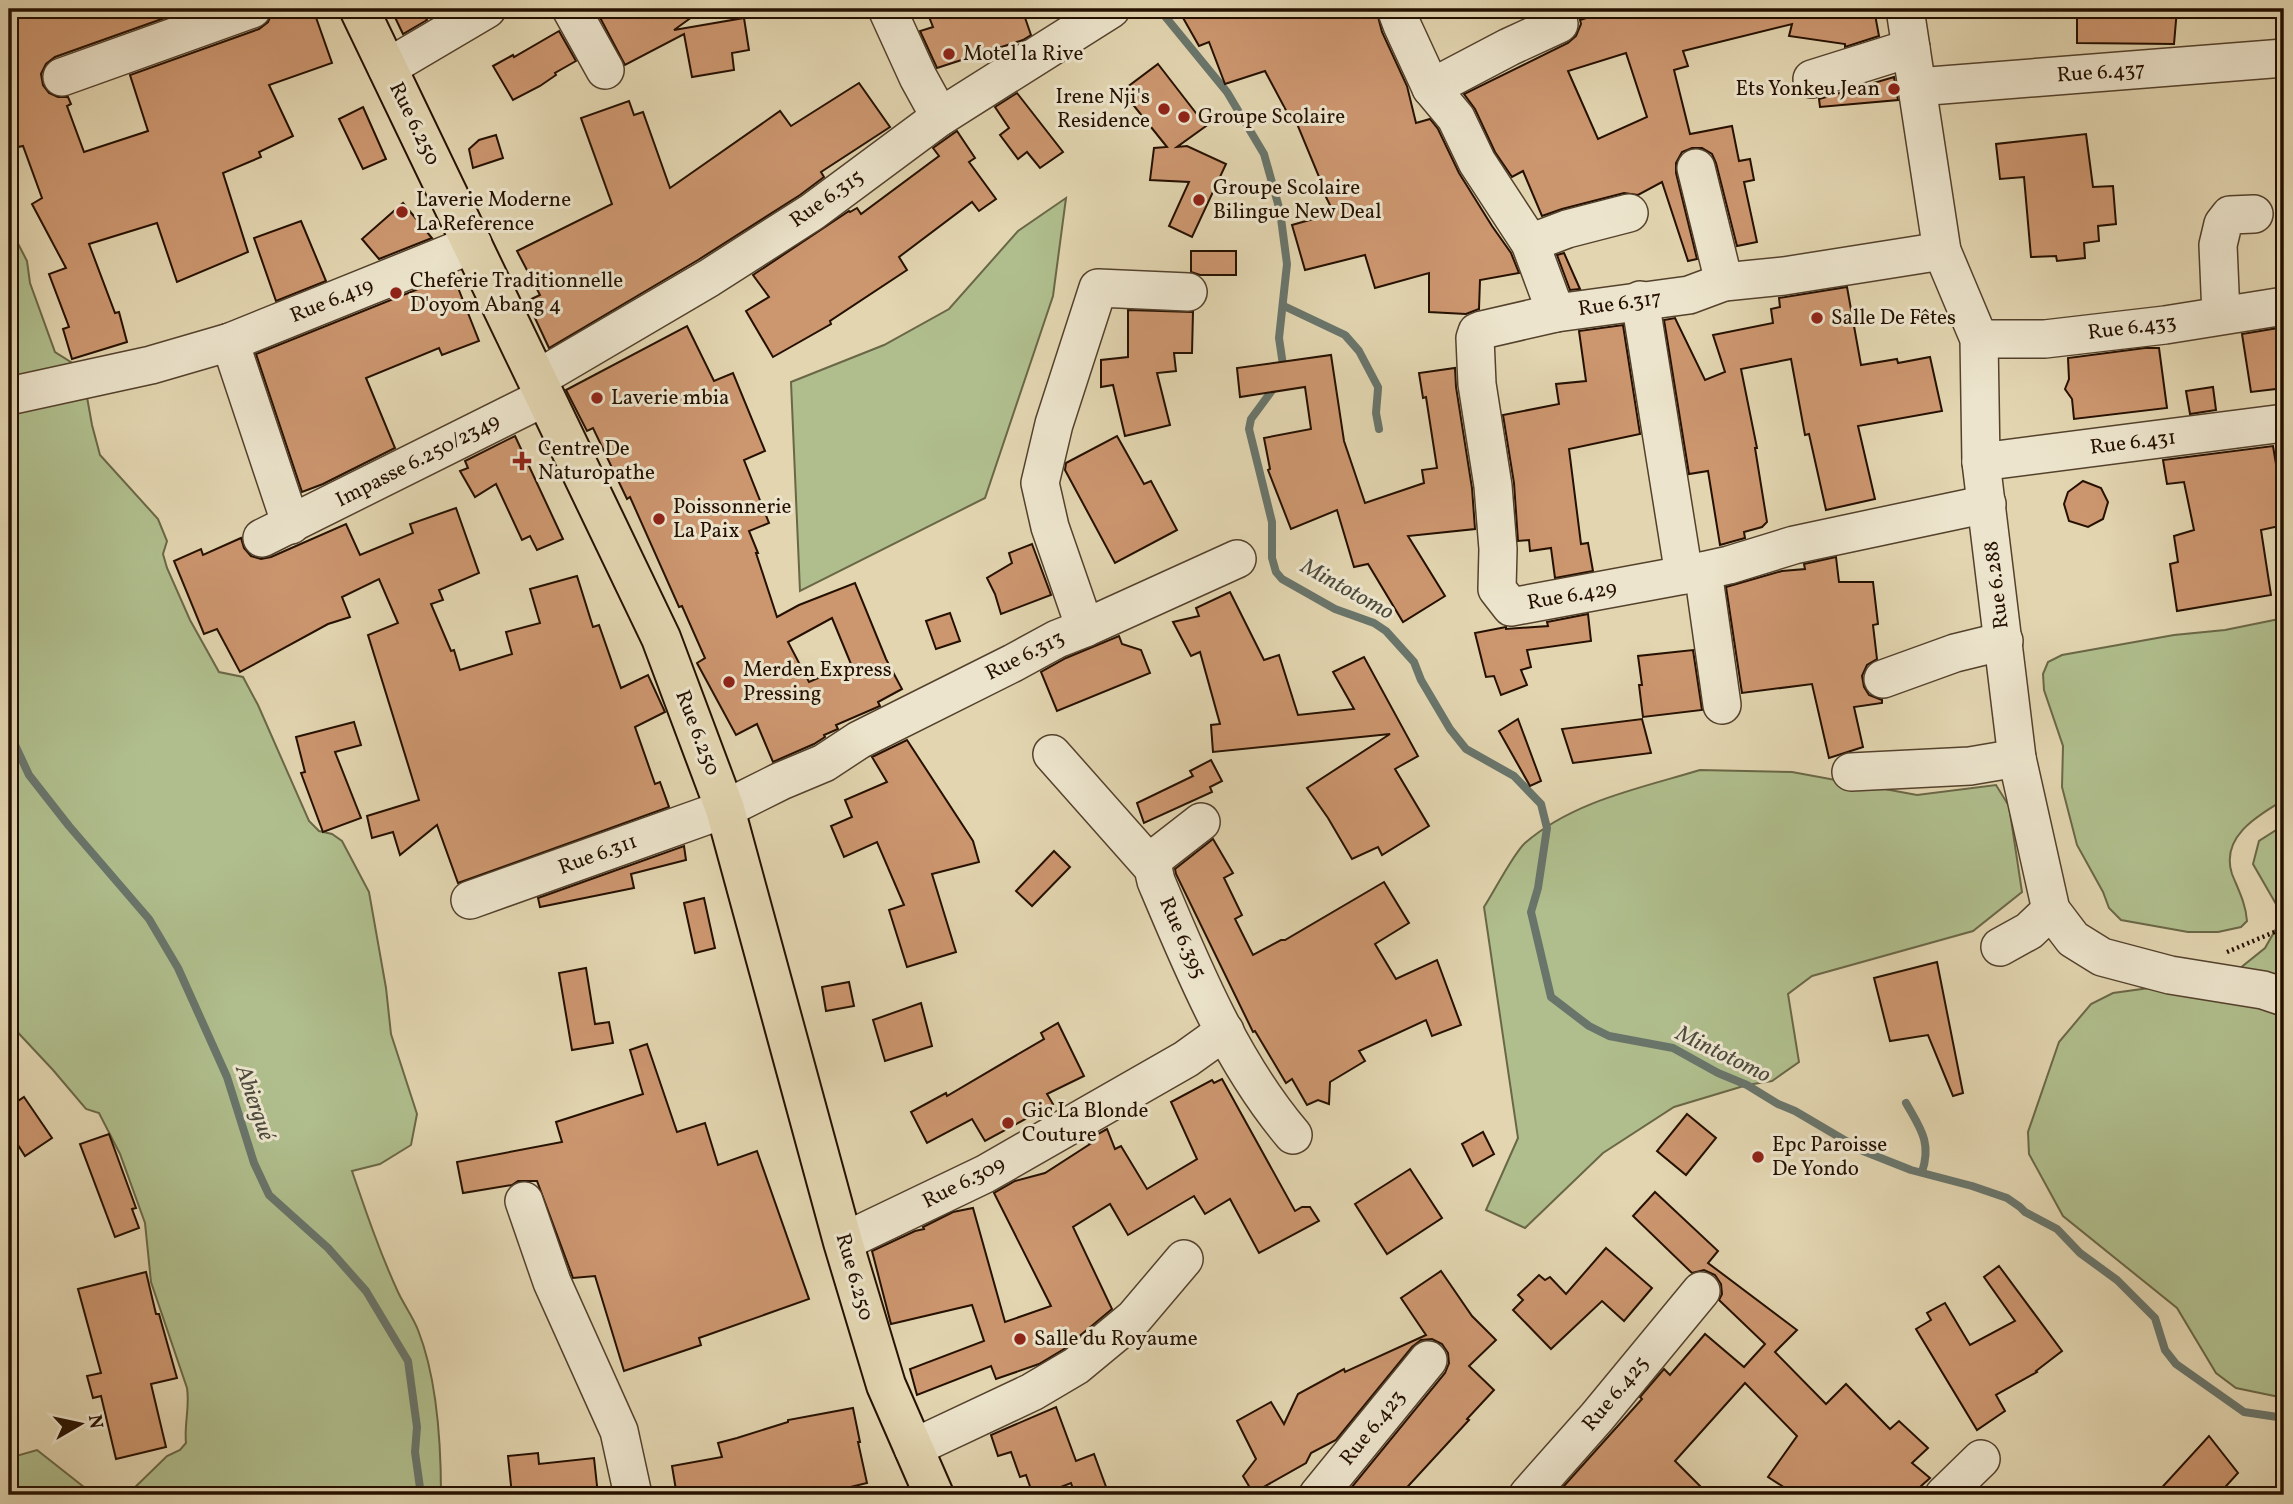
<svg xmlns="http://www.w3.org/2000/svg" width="2293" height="1504" font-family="Vollkorn,serif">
<rect width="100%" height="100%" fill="#e2d5b0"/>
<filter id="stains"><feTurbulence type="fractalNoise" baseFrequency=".00286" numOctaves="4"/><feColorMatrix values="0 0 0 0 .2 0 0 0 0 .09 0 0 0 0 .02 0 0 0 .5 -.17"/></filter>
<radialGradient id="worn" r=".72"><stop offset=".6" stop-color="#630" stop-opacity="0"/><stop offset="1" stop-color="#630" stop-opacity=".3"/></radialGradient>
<g fill="#b0be8d" stroke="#6a6746" stroke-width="2">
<path d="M1066 198 1053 296 985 498 800 591 791 382 884 345 949 309 1018 231Z"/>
<path d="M9 226 27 261 30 283 55 352 82 369 92 425 100 455 158 519 167 541 163 554 167 568 190 620 219 672 243 677 258 705 309 821 319 831 332 834 342 841 369 892 386 988 391 1034 417 1114 411 1145 380 1164 352 1171C366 1212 380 1253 398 1292 404 1305 413 1317 418 1330 437 1378 441 1444 441 1495H127L167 1456 180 1450 186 1443C184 1424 190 1407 187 1388L151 1282 145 1223 120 1154 99 1113 86 1109 53 1070 9 1023Z"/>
<path d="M2284 618V800C2257 816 2220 837 2232 874 2238 889 2246 904 2247 921L2241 927 2218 932H2188L2121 920 2109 908 2103 892 2077 845 2062 787 2063 746 2044 690 2043 674 2048 662 2062 655 2174 635 2225 630Z"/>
<path d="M1700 770 1792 772 1917 795 1996 785 2009 806 2022 892 1973 931 1812 976 1788 994 1799 1062 1772 1081 1747 1085 1674 1107 1603 1153 1525 1228 1486 1210 1518 1138 1484 907C1494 892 1513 854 1525 843 1573 801 1641 788 1700 770Z"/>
<path d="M2284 825V1398L2236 1388 2216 1373 2177 1308 2063 1216 2029 1154 2028 1132 2059 1042 2091 1004 2113 993 2229 977 2265 948 2277 927 2276 904 2253 864 2259 841Z"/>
<path d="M37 1450 94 1495H9V1458Z"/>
</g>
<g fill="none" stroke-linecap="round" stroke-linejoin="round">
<g stroke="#69756b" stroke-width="8">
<path d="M1159 9 1227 92 1264 154 1280 211 1287 264 1279 338 1284 372"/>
<path d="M1286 307 1345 335 1359 351 1378 387"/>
<path d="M1276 385 1251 419 1249 429 1272 522V558L1276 572 1282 579 1335 609 1374 623 1386 631 1414 662 1421 680 1450 729 1466 749 1514 776 1541 804 1547 828 1538 888 1531 912 1551 997 1589 1026 1609 1036 1673 1048 1718 1073 1747 1085 1778 1104 1795 1111 1863 1151 1911 1170 1972 1186 2007 1198 2020 1207 2025 1212 2057 1229 2080 1253 2117 1280 2155 1318 2165 1350 2176 1364 2244 1412 2284 1418"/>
<path d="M1378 389 1376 413 1379 429"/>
<path d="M9 732 29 775 69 826 149 919 178 968 227 1077 254 1163 269 1195 328 1248 366 1291 408 1361 417 1427 415 1452 421 1495"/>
<path d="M1906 1103C1920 1128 1932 1142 1922 1172"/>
</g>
</g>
<g fill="#cc966f" stroke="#251000" stroke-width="2" fill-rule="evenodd">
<path d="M9 9H190L55 57 46 64 41 74 43 85 49 93 58 97H68L71 104 67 106 84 152 148 131 130 75 259 29 268 22 273 10 313 9 332 63 269 85 293 136 259 152 261 157 223 173 248 252 177 282 157 223 89 244 115 313 119 312 127 342 72 359 63 329 69 327 49 274 66 268 32 204 42 198 23 146 18 147 9 123Z"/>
<path d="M391 9H420L427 20 403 34Z"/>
<path d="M597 9H703L674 30 744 18 749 50 732 53 734 70 692 77 684 34 625 65 596 10Z"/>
<path d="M926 9H1022L1031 35 1023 40 937 68 920 31 933 27Z"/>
<path d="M1178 9H1376L1382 32 1407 86 1416 123 1430 119 1438 129 1459 173 1492 226 1511 253 1519 273 1480 280 1479 309 1466 314 1429 312V273L1375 288 1365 255 1305 270 1292 225 1334 213 1320 185 1322 184 1293 114 1289 116 1265 71 1225 84 1209 42 1199 46Z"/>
<path d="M1615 9H1874L1879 36 1845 47V44L1789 36 1792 24 1683 51 1688 66 1674 70 1690 134 1732 126 1739 161 1750 159 1754 180 1744 182 1757 242 1737 246 1716 163 1712 154 1702 148H1692L1682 152 1676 163V173L1697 259 1688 261 1662 182 1638 195 1624 193 1562 209 1542 216 1523 171 1512 177 1495 152 1475 109 1464 94 1568 43 1576 36 1581 24 1580 20ZM1626 53 1647 117 1598 139 1568 71Z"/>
<path d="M2077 9H2177L2174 44 2077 43Z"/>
<path d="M559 31 576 61 555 73 556 75 540 86 513 100 493 66 513 55 514 57Z"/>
<path d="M1158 64 1206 126 1177 147 1187 146 1226 164 1192 237 1169 226 1189 182 1150 180 1154 148 1167 147 1122 91Z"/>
<path d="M1894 77 1898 100 1820 107 1819 99Z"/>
<path d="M859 83 890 127 821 172 824 177 800 195 698 260 549 348 527 301 540 295 517 251 612 204 581 118 629 101 634 115 643 112 670 188 780 111 791 126Z"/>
<path d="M1017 93 1063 152 1040 168 1027 152 1018 159 1000 135 1009 128 995 107Z"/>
<path d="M363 107 386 159 363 169 339 119Z"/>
<path d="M957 131 975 158 969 162 996 199 979 211 972 202 899 257 907 270 830 321 831 324 773 357 746 311 769 297 753 275 849 211 850 212 857 208 861 214 939 156 933 148Z"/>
<path d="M2086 134 2093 187 2113 186 2116 224 2098 226 2099 241 2084 243 2085 258 2057 261 2056 256 2031 257 2024 177 2000 179 1996 144Z"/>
<path d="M496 135 503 158 473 168 469 149 479 140Z"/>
<path d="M403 203 432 238 379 259 362 239Z"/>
<path d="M301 221 326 281 276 301 254 238Z"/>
<path d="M1191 251H1236V275H1200L1191 272Z"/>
<path d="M1564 253 1580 289 1570 290 1557 255Z"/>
<path d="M453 275 479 341 442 355 439 348 366 378 395 448 323 484 302 492 256 354Z"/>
<path d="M1847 287 1861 365 1897 359 1898 363 1930 357 1942 411 1858 426 1875 499 1826 510 1809 434 1805 435 1791 359 1741 369 1757 448H1755L1767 522 1762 527 1744 532 1745 538 1720 545 1708 471 1689 474 1664 320 1675 318 1705 380 1725 372 1713 335 1773 323 1771 309 1780 307 1779 298Z"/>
<path d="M1128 310 1193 312 1192 353H1174L1176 371 1157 373 1170 425 1125 436 1113 385 1101 387V360L1128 357Z"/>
<path d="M1623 325 1640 434 1569 449 1581 544 1588 543 1593 571 1555 578 1551 548 1530 551 1529 540 1518 541 1514 483 1503 415 1559 404 1556 384 1586 381 1579 331Z"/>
<path d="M687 326 714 381 733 373 765 451 744 460 769 523 749 531 758 553H756L777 617 799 605 855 583 886 659 902 689 878 702 880 706 836 725 838 729 824 735 825 737 814 744 773 762 757 724 736 735 697 663 705 658 682 606 679 607 630 497 627 499 593 428 587 431 566 390ZM832 618 851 664 809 682 788 642Z"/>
<path d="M2284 327V388L2251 392 2242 334Z"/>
<path d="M2145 348H2159L2167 408 2074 419 2072 399 2065 389 2069 379 2068 358Z"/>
<path d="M1331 355 1344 441 1365 503 1424 483 1422 470 1437 468 1426 397 1423 398 1419 373 1455 368 1456 387 1472 488 1475 529 1408 536 1445 596 1403 622 1368 564 1354 567 1337 510 1291 529 1268 470 1270 469 1264 438 1311 429 1305 387 1240 397 1237 368Z"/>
<path d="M2213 387 2216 410 2190 414 2186 391Z"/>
<path d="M515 436 563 539 537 550 530 536 522 540 496 484 475 497 460 471 468 468 465 461Z"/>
<path d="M1117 436 1144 484 1151 481 1177 530 1115 563 1065 470 1066 463Z"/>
<path d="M2273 446 2284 512V525L2261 530 2271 595 2177 611 2170 564 2178 562 2174 536 2194 530 2184 482 2167 484 2163 460Z"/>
<path d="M2083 481 2101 488 2108 502 2103 519 2088 527 2069 521 2064 504 2068 492Z"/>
<path d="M456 508 479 573 439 590 443 600 431 604 451 651 454 650 460 670 512 654 506 632 540 623 530 589 577 576 593 627 599 625 621 688 648 675 665 712 635 727 655 784 660 782 669 807 458 883 437 825 400 855 393 832 372 838 367 816 419 800 368 635 398 623 379 579 342 597 350 617 328 624 240 672 217 629 204 634 174 561 201 549 203 555 241 538 244 548 251 556 261 559 271 557 346 524 360 555 413 533 410 524Z"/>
<path d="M1032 544 1051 595 1001 614 995 594 987 578 1012 563 1009 553Z"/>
<path d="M1836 557 1839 582H1873L1878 624 1873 625 1877 659 1867 665 1862 676 1864 687 1869 695 1882 700V703L1854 707 1863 747 1829 758 1812 684 1742 693 1726 587 1782 571 1805 569 1804 564Z"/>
<path d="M1230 592 1264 660 1279 655 1298 715 1354 709 1333 672 1364 657 1418 756 1395 769 1429 826 1382 855 1378 847 1352 859 1328 818 1307 788 1390 734 1213 752 1211 725 1220 724 1200 652 1191 656 1173 622 1199 616 1196 608Z"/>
<path d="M950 613 960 641 936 649 926 621Z"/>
<path d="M1588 614 1591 641 1527 650 1531 667 1521 670 1527 685 1501 695 1494 676 1486 677 1475 633 1506 627V629L1548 626 1547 622Z"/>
<path d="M1119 636 1122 644 1141 650 1150 673 1057 711 1041 672 1066 658Z"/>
<path d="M1693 650 1702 710 1643 717 1639 685H1642L1638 656Z"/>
<path d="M1518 719 1541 781 1530 786 1499 731Z"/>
<path d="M1642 719 1651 753 1573 763 1562 729Z"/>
<path d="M354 722 361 745 335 752 361 818 323 832 301 773 305 772 296 737Z"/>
<path d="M907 740 973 841 979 862 932 874 956 952 907 967 889 910 904 905 877 842 844 857 831 826 852 817 845 800 887 782 872 757Z"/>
<path d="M1211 760 1222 781 1210 787 1212 792 1144 823 1137 803 1193 776 1190 771Z"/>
<path d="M1213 839 1233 873 1224 878 1242 915 1235 919 1253 955 1281 940H1285L1384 882 1409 923 1375 944 1396 979 1437 960 1461 1025 1432 1036 1426 1020 1359 1051 1365 1061 1330 1082 1329 1104 1318 1100 1307 1105 1292 1079 1286 1083 1255 1031 1253 1032 1176 874 1175 869Z"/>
<path d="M684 846 686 860 631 874 634 888 540 907 538 898Z"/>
<path d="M1054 851 1070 867 1032 906 1016 891Z"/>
<path d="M704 898 715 948 695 953 684 903Z"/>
<path d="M1937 962 1963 1093 1953 1096 1928 1035 1890 1041 1874 978Z"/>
<path d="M586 968 595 1024 609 1022 613 1043 572 1050 559 973Z"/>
<path d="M849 982 854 1006 826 1011 822 987Z"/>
<path d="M921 1003 932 1046 885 1061 873 1020Z"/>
<path d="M1058 1023 1084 1076 1047 1094 1053 1104 985 1141 972 1119 927 1143 911 1112 946 1093 947 1096 1044 1039 1041 1033Z"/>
<path d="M647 1044 677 1132 705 1123 718 1165 757 1151 809 1299 699 1338 701 1345 624 1371 595 1276 573 1278 537 1181H518L512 1185 463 1193 457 1162 562 1142 556 1122 643 1094 630 1050Z"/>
<path d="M1222 1079 1295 1211 1302 1207H1310L1319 1221 1259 1253 1230 1199 1205 1214 1194 1196 1128 1235 1110 1204 1073 1227 1112 1309 1064 1349 1039 1364 996 1379 991 1366 917 1395 910 1369 984 1341 972 1305 891 1324 872 1251 915 1231 924 1229 923 1227 953 1212 973 1208 1005 1322 1051 1306 994 1193 1015 1181 1045 1173 1090 1144 1087 1140 1107 1129 1115 1149 1121 1146 1147 1189 1197 1159 1171 1102 1212 1080 1214 1083Z"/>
<path d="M24 1097 52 1138 25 1156 9 1131V1107Z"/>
<path d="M1687 1114 1716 1138 1686 1175 1657 1151Z"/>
<path d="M1483 1132 1494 1154 1473 1166 1462 1144Z"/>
<path d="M109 1134 136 1208 132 1209 139 1228 115 1237 80 1144Z"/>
<path d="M1410 1169 1442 1218 1387 1254 1355 1204Z"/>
<path d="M1655 1192 1718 1251 1708 1263 1797 1330 1775 1352 1826 1404 1846 1384 1890 1429 1899 1421 1928 1448 1912 1463 1930 1478 1911 1495H1796L1768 1477 1797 1436 1745 1383 1675 1461 1709 1495H1571L1563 1487 1642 1399 1640 1397 1664 1369 1670 1375 1705 1334 1744 1367 1765 1344 1719 1300 1722 1294 1721 1284 1715 1275 1704 1270 1692 1273 1633 1216Z"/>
<path d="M1606 1248 1652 1288 1624 1321 1602 1301 1551 1349 1513 1310 1523 1300 1518 1295 1539 1275 1545 1280 1550 1277 1566 1294Z"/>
<path d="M1999 1266 2062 1351 2036 1371 2037 1372 1996 1395 2005 1411 1977 1430 1916 1329 1931 1320 1927 1313 1945 1303 1970 1345 2015 1321 1984 1277Z"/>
<path d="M1441 1271 1472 1316 1496 1340 1469 1366 1494 1390 1467 1419 1469 1420 1400 1495H1361L1351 1488 1445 1373 1449 1363 1448 1353 1442 1344 1432 1339 1421 1340 1412 1347 1336 1440 1311 1453 1306 1463 1253 1493 1243 1476 1256 1459 1237 1421 1271 1402 1284 1424 1298 1394 1344 1369 1345 1372 1426 1335 1401 1298Z"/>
<path d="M146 1272 156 1314H159L177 1378 151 1384 166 1447 116 1459 101 1396 93 1398 87 1376 101 1373 78 1289Z"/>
<path d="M1056 1407 1076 1461 1094 1454 1109 1495H1075L1071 1483 1040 1495H1033L1026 1475 1020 1477 1011 1452 998 1456 991 1435Z"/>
<path d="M853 1408 860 1442H858L867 1483 817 1495H686L685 1488 676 1490 672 1466 722 1457 718 1443 737 1438 788 1422V1420Z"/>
<path d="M2209 1436 2238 1473 2218 1495H2155Z"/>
<path d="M538 1453 539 1464 594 1458 598 1495H512L508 1456Z"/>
</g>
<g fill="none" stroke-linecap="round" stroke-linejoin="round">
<g stroke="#54412c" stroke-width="40">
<g id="minor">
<path d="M571 9 605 70"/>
<path d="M887 9 918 77 940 117"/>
<path d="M1396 9 1402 25 1431 88 1456 118 1477 162 1530 243 1556 313 1689 295 1724 282 1784 276 1942 251"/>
<path d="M1905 9 1942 251 1979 339 1981 462 2017 758 2051 910 2073 939 2102 957 2170 975 2263 990 2284 997"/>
<path d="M387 68 487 9"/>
<path d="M62 77 252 9"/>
<path d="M1812 79 1911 48"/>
<path d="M1917 87 2284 58"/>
<path d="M1431 88 1509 47 1559 24"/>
<path d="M1696 168 1724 282"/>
<path d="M1530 243 1567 229 1629 213"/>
<path d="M1640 300 1684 575"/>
<path d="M1556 313 1482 330 1477 332 1475 338 1477 384 1493 486 1498 549 1497 589 1511 607 1684 575 1729 565 1794 545 1987 504"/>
<path d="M2221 315 2218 245 2223 224 2230 215 2254 214"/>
<path d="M1979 339H2045L2165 325 2284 306"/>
<path d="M230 342 291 525"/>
<path d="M537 379 709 278 812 212 940 117 1111 9"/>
<path d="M9 396 151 365 230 342 473 244"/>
<path d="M1981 462 2284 423"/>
<path d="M262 538 545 397"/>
<path d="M1703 571 1722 705"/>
<path d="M1085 628 1237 559"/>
<path d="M1883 679 1955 653 2004 641"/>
<path d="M1052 754 1153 868 1156 881C1193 969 1231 1062 1293 1135"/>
<path d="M1851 772 1970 766 2017 758"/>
<path d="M1153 868 1156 857 1201 822"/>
<path d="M470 900 725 809 781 781 824 763 859 740 1013 663 1057 639 1085 628 1050 527 1040 483 1054 424 1098 288 1188 292"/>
<path d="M2000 947 2029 931 2051 910"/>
<path d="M524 1201 552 1282 619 1431 633 1495"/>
<path d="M843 1242 985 1174 1186 1059 1225 1031"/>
<path d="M913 1448 1032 1392 1076 1366 1134 1318 1184 1259"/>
<path d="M1318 1495 1428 1360"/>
<path d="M1528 1495 1597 1417 1701 1291"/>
<path d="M1944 1495 1981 1459"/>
</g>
</g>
<g stroke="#251000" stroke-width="42">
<path id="major" d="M359 9 661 638 725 809 843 1242 886 1385 934 1495"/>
</g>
<path stroke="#251000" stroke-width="4.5" stroke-dasharray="2 3.5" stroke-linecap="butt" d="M2227 952 2284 928"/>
<use href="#minor" stroke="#ece4cc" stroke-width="37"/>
<use href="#major" stroke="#e2d5b0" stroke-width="38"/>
</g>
<g fill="#8f2418" stroke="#ece4cc" stroke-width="2.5">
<circle cx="949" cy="54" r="7"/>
<circle cx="1894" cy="89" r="7"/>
<circle cx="1164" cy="109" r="7"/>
<circle cx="1184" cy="117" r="7"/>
<circle cx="1199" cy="200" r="7"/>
<circle cx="402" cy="212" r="7"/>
<circle cx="396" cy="293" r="7"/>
<circle cx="1817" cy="318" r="7"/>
<circle cx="597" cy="398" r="7"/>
<path d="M518.5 450.5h7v7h7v7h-7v7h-7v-7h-7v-7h7z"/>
<circle cx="659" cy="519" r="7"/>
<circle cx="729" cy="682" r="7"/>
<circle cx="1008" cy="1123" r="7"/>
<circle cx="1758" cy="1157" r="7"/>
<circle cx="1020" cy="1339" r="7"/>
</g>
<g text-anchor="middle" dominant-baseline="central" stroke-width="6" stroke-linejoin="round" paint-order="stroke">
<g font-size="21" fill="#251000" stroke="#ece4cc" text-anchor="start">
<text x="963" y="54">Motel la Rive</text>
<text x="1880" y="89" text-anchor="end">Ets Yonkeu Jean</text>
<text x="1150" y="97" text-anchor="end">Irene Nji's<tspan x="1150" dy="24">Residence</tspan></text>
<text x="1198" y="117">Groupe Scolaire</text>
<text x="1213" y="188">Groupe Scolaire<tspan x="1213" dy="24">Bilingue New Deal</tspan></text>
<text x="416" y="200">Laverie Moderne<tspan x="416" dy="24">La Reference</tspan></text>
<text x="410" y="281">Cheferie Traditionnelle<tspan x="410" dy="24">D'oyom Abang 4</tspan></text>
<text x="1831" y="318">Salle De Fêtes</text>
<text x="611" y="398">Laverie mbia</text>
<text x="538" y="449">Centre De<tspan x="538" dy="24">Naturopathe</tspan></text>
<text x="673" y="507">Poissonnerie<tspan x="673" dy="24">La Paix</tspan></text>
<text x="743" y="670">Merden Express<tspan x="743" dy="24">Pressing</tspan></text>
<text x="1022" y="1111">Gic La Blonde<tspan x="1022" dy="24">Couture</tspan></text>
<text x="1772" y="1145">Epc Paroisse<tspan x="1772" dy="24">De Yondo</tspan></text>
<text x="1034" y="1339">Salle du Royaume</text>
</g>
<g font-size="21" fill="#251000" stroke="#ece4cc">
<text transform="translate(2101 73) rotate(-4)">Rue 6.437</text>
<text transform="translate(414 124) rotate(64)">Rue 6.250</text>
<text transform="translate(827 199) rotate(-35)">Rue 6.315</text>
<text transform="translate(332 301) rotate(-22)">Rue 6.419</text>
<text transform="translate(1620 304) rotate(-8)">Rue 6.317</text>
<text transform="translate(2132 328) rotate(-7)">Rue 6.433</text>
<text transform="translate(2133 443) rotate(-7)">Rue 6.431</text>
<text transform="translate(418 461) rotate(-27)">Impasse 6.250/2349</text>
<text transform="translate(1997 585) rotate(-97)">Rue 6.288</text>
<text transform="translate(1572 596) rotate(-10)">Rue 6.429</text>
<text transform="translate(1025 656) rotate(-27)">Rue 6.313</text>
<text transform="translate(697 733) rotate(69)">Rue 6.250</text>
<text transform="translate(598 855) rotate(-20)">Rue 6.311</text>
<text transform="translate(1182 938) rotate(66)">Rue 6.395</text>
<text transform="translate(964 1183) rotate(-27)">Rue 6.309</text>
<text transform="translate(854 1277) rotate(74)">Rue 6.250</text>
<text transform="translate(1616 1394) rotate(-50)">Rue 6.425</text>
<text transform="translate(1373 1428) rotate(-51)">Rue 6.423</text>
</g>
<g font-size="23" font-style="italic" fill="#4d4b3e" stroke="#ece4cc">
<text transform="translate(1347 590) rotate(29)">Mintotomo</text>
<text transform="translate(1723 1055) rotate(26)">Mintotomo</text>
<text transform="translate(254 1103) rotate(71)">Abiergué</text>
</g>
</g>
<rect width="2293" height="1504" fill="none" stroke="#e2d5b0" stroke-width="35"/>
<rect x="10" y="10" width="2272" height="1483" fill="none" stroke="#251000" stroke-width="3.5"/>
<rect x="18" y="18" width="2258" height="1469" fill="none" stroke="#251000" stroke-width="2"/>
<g transform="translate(80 1424) rotate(81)" stroke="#ece4cc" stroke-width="5" paint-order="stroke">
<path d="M0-5L12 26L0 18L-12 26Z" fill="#251000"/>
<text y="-10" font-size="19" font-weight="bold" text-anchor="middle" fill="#251000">N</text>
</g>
<rect width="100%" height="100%" filter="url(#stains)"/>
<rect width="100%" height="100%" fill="url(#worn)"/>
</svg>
